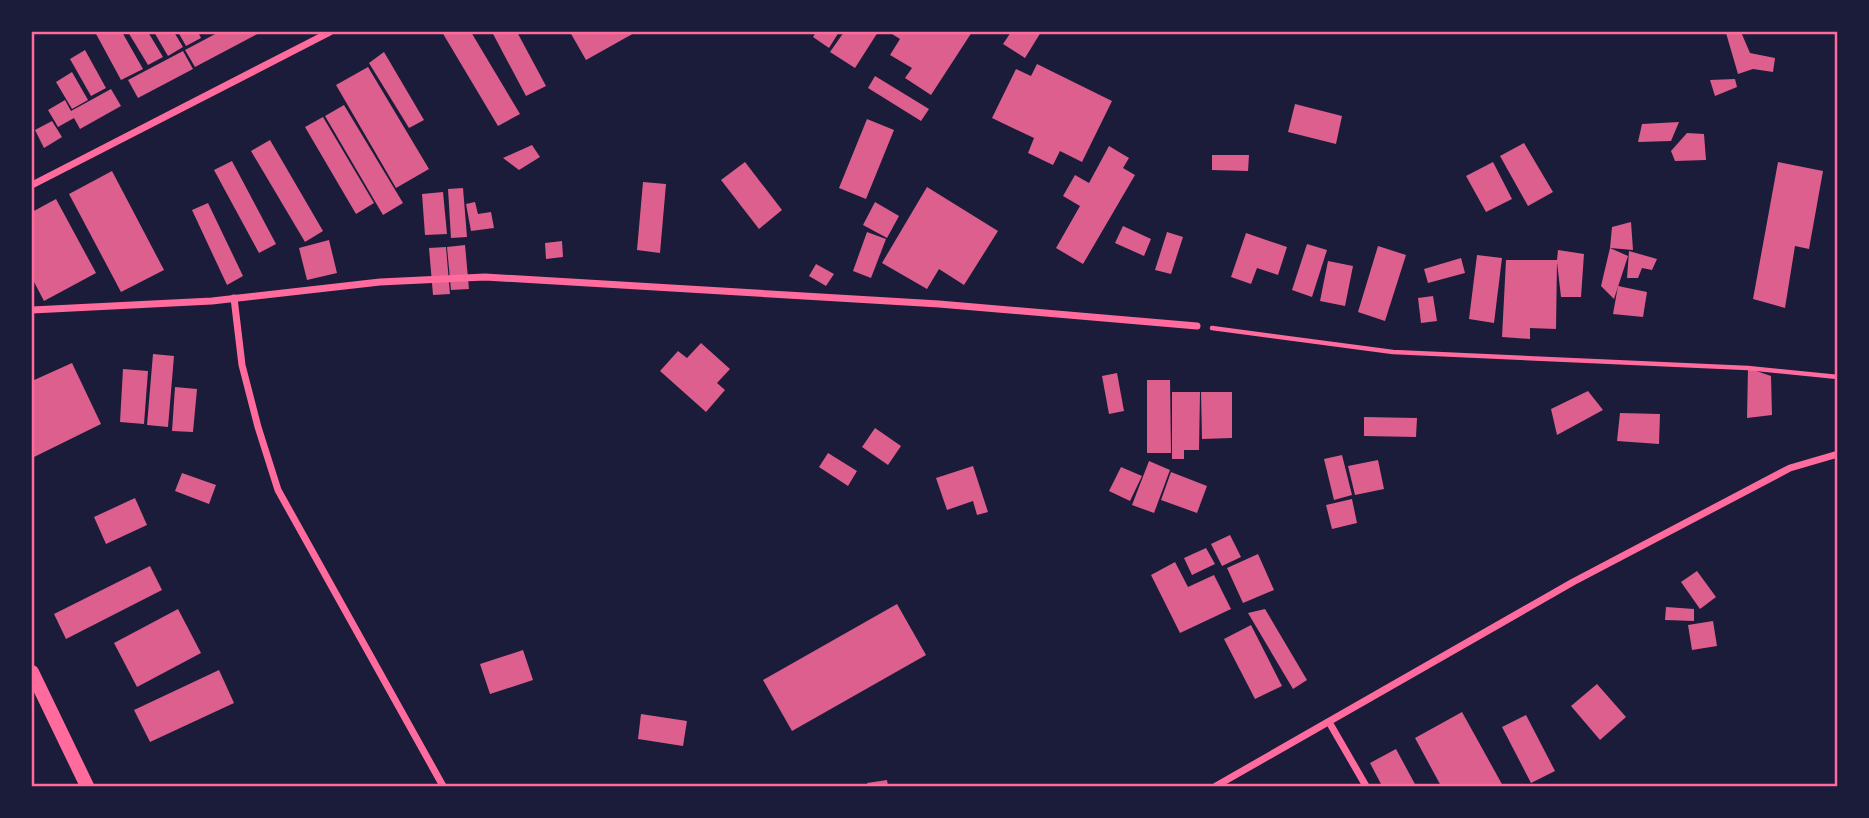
<svg xmlns="http://www.w3.org/2000/svg" width="1869" height="818" font-family="Quicksand,sans-serif">
<rect width="100%" height="100%" fill="#1b1b3a"/>
<g fill="#dd5f8e">
<path d="M95 32H122L143 69 121 80Z"/>
<path d="M128 32H148L163 57 148 65Z"/>
<path d="M154 32H174L183 47 168 56Z"/>
<path d="M178 32H198L201 38 186 46Z"/>
<path d="M219 32H261L195 67 185 50Z"/>
<path d="M442 32H471L520 114 498 126Z"/>
<path d="M492 32H517L546 86 526 96Z"/>
<path d="M570 32H636L586 60Z"/>
<path d="M816 32H839L829 48 813 37Z"/>
<path d="M844 32H878L855 68 830 52Z"/>
<path d="M893 32H972L931 95 905 78 912 68 890 55 900 39 892 34Z"/>
<path d="M1011 32H1041L1025 58 1003 44Z"/>
<path d="M1730 32H1741L1750 53 1775 58 1773 72 1753 69 1738 74 1726 33Z"/>
<path d="M85 50 106 88 91 96 70 59Z"/>
<path d="M183 51 193 69 138 98 128 80Z"/>
<path d="M384 52 424 120 409 128 369 63Z"/>
<path d="M1037 64 1112 101 1082 162 1060 151 1053 165 1028 153 1034 138 992 118 1016 69 1031 76Z"/>
<path d="M368 67 429 169 396 188 336 85Z"/>
<path d="M72 72 88 100 72 109 56 82Z"/>
<path d="M875 76 929 109 921 121 868 88Z"/>
<path d="M1735 79 1737 87 1715 96 1710 80Z"/>
<path d="M111 89 121 106 80 129 74 118 58 127 48 110 65 100 71 111Z"/>
<path d="M1295 104 1342 116 1336 144 1288 132Z"/>
<path d="M344 105 403 203 383 215 325 116Z"/>
<path d="M323 117 374 203 356 214 305 127Z"/>
<path d="M867 119 894 130 866 199 839 188Z"/>
<path d="M52 121 62 137 44 148 35 130Z"/>
<path d="M1679 122 1671 141 1638 142 1642 124Z"/>
<path d="M1687 133 1704 134 1706 160 1675 161 1671 151Z"/>
<path d="M270 140 323 231 305 242 251 151Z"/>
<path d="M1524 143 1553 192 1528 206 1500 156Z"/>
<path d="M532 145 540 157 519 170 503 158Z"/>
<path d="M1109 146 1129 158 1123 168 1135 175 1083 264 1056 248 1080 206 1063 196 1075 175 1089 183Z"/>
<path d="M1212 155H1249L1248 171 1212 170Z"/>
<path d="M232 161 276 244 259 253 214 170Z"/>
<path d="M745 162 782 210 759 229 721 180Z"/>
<path d="M1493 162 1512 199 1486 212 1466 176Z"/>
<path d="M1778 162 1823 171 1809 249 1795 246 1785 308 1753 299Z"/>
<path d="M112 171 164 270 121 292 69 194Z"/>
<path d="M643 182 666 184 660 253 637 250Z"/>
<path d="M927 187 998 231 964 285 939 269 927 289 882 263Z"/>
<path d="M463 188 467 237 451 238 448 189Z"/>
<path d="M443 192 447 234 425 235 422 194Z"/>
<path d="M56 199 96 273 44 301 32 278V212Z"/>
<path d="M475 202 478 214 491 212 494 228 471 231 466 204Z"/>
<path d="M875 202 899 216 887 238 863 225Z"/>
<path d="M208 203 243 276 227 285 192 210Z"/>
<path d="M1631 222 1633 250 1610 248 1612 227Z"/>
<path d="M1123 226 1151 239 1144 256 1115 243Z"/>
<path d="M867 232 886 239 871 278 853 271Z"/>
<path d="M1167 232 1183 237 1171 274 1155 270Z"/>
<path d="M1246 233 1287 247 1278 275 1257 268 1251 284 1231 277Z"/>
<path d="M329 240 337 273 307 280 299 248Z"/>
<path d="M562 241 563 257 546 259 545 243Z"/>
<path d="M1307 244 1327 250 1312 297 1292 290Z"/>
<path d="M465 245 469 289 451 290 447 247Z"/>
<path d="M1378 246 1406 255 1385 321 1358 312Z"/>
<path d="M446 247 450 294 433 295 429 248Z"/>
<path d="M1610 248 1628 256 1614 299 1601 286Z"/>
<path d="M1558 250 1584 254 1581 297H1561L1557 262 1556 329 1530 328V339L1502 337 1506 260H1557Z"/>
<path d="M1629 251 1657 259 1652 270 1642 268 1638 278H1627Z"/>
<path d="M1477 255 1502 258 1494 323 1469 319Z"/>
<path d="M1461 258 1465 273 1428 283 1424 269Z"/>
<path d="M1328 261 1353 266 1345 306 1320 301Z"/>
<path d="M816 264 834 274 826 286 809 276Z"/>
<path d="M1618 286 1647 292 1643 317 1613 314Z"/>
<path d="M1433 296 1437 321 1421 323 1418 298Z"/>
<path d="M701 343 730 369 717 383 725 390 706 412 660 371 678 351 687 358Z"/>
<path d="M153 354 174 356 168 427 147 425Z"/>
<path d="M72 363 101 424 32 458V381Z"/>
<path d="M1748 368 1771 376 1772 415 1747 418Z"/>
<path d="M123 369 148 371 144 424 120 422Z"/>
<path d="M1117 373 1124 411 1109 414 1102 376Z"/>
<path d="M1147 380H1170L1171 453H1147Z"/>
<path d="M175 387 197 389 193 432 172 431Z"/>
<path d="M1588 391 1603 410 1557 435 1551 409Z"/>
<path d="M1172 392H1200L1199 450H1184V459H1172Z"/>
<path d="M1201 392H1232V438L1202 439Z"/>
<path d="M1620 413 1660 414 1659 444 1617 441Z"/>
<path d="M1364 417 1417 418 1416 437 1364 436Z"/>
<path d="M875 428 901 446 888 465 862 447Z"/>
<path d="M828 453 857 471 848 486 819 467Z"/>
<path d="M1342 455 1352 495 1334 500 1324 459Z"/>
<path d="M1378 460 1384 489 1355 495 1348 466Z"/>
<path d="M1149 461 1170 470 1154 513 1132 505Z"/>
<path d="M973 466 988 512 977 515 973 501 947 510 936 478Z"/>
<path d="M1121 467 1142 476 1130 501 1109 491Z"/>
<path d="M1171 472 1207 486 1197 513 1161 500Z"/>
<path d="M182 473 216 485 209 504 175 491Z"/>
<path d="M135 498 147 525 106 544 94 517Z"/>
<path d="M1352 499 1357 523 1332 529 1326 505Z"/>
<path d="M1230 535 1241 557 1222 566 1211 544Z"/>
<path d="M1206 548 1215 564 1192 575 1184 558Z"/>
<path d="M1258 554 1274 590 1243 603 1227 568Z"/>
<path d="M1175 562 1188 587 1214 575 1231 609 1180 633 1151 575Z"/>
<path d="M150 566 162 590 66 639 54 614Z"/>
<path d="M1697 571 1716 597 1700 609 1681 582Z"/>
<path d="M897 604 926 655 792 731 763 680Z"/>
<path d="M1666 607 1694 609V621L1665 620Z"/>
<path d="M178 609 201 653 137 687 114 643Z"/>
<path d="M1265 609 1307 680 1293 689 1248 613Z"/>
<path d="M1713 621 1717 646 1692 650 1688 625Z"/>
<path d="M1251 625 1282 686 1255 699 1224 639Z"/>
<path d="M523 650 533 680 490 694 480 664Z"/>
<path d="M219 670 234 703 150 742 134 710Z"/>
<path d="M1597 684 1626 717 1600 740 1571 706Z"/>
<path d="M1462 712 1503 786H1441L1415 738Z"/>
<path d="M641 714 687 721 683 746 638 739Z"/>
<path d="M1526 715 1555 771 1531 783 1502 727Z"/>
<path d="M1396 749 1416 786H1382L1370 763Z"/>
<path d="M887 780 888 786H868L867 783Z"/>
</g>
<g fill="none" stroke-linecap="round" stroke-linejoin="round">
<path stroke="#ff6b9d" stroke-width="4.5" d="M1212 328 1393 352 1748 368 1838 377"/>
<g stroke="#ff6b9d" stroke-width="7">
<path d="M32 185 330 32"/>
<path d="M234 298 242 365 258 427 278 490 443 786"/>
<path d="M32 310 212 301 380 282 485 277 939 304 1197 326"/>
<path d="M1329 722 1366 786"/>
<path d="M1216 786 1573 582 1790 468 1838 454"/>
</g>
<path stroke="#ff6b9d" stroke-width="14" d="M32 672 87 786"/>
</g>
<rect width="1869" height="818" fill="none" stroke="#1b1b3a" stroke-width="66"/>
<rect x="33" y="33" width="1803" height="752" fill="none" stroke="#ff6b9d" stroke-width="2.5"/>
</svg>
